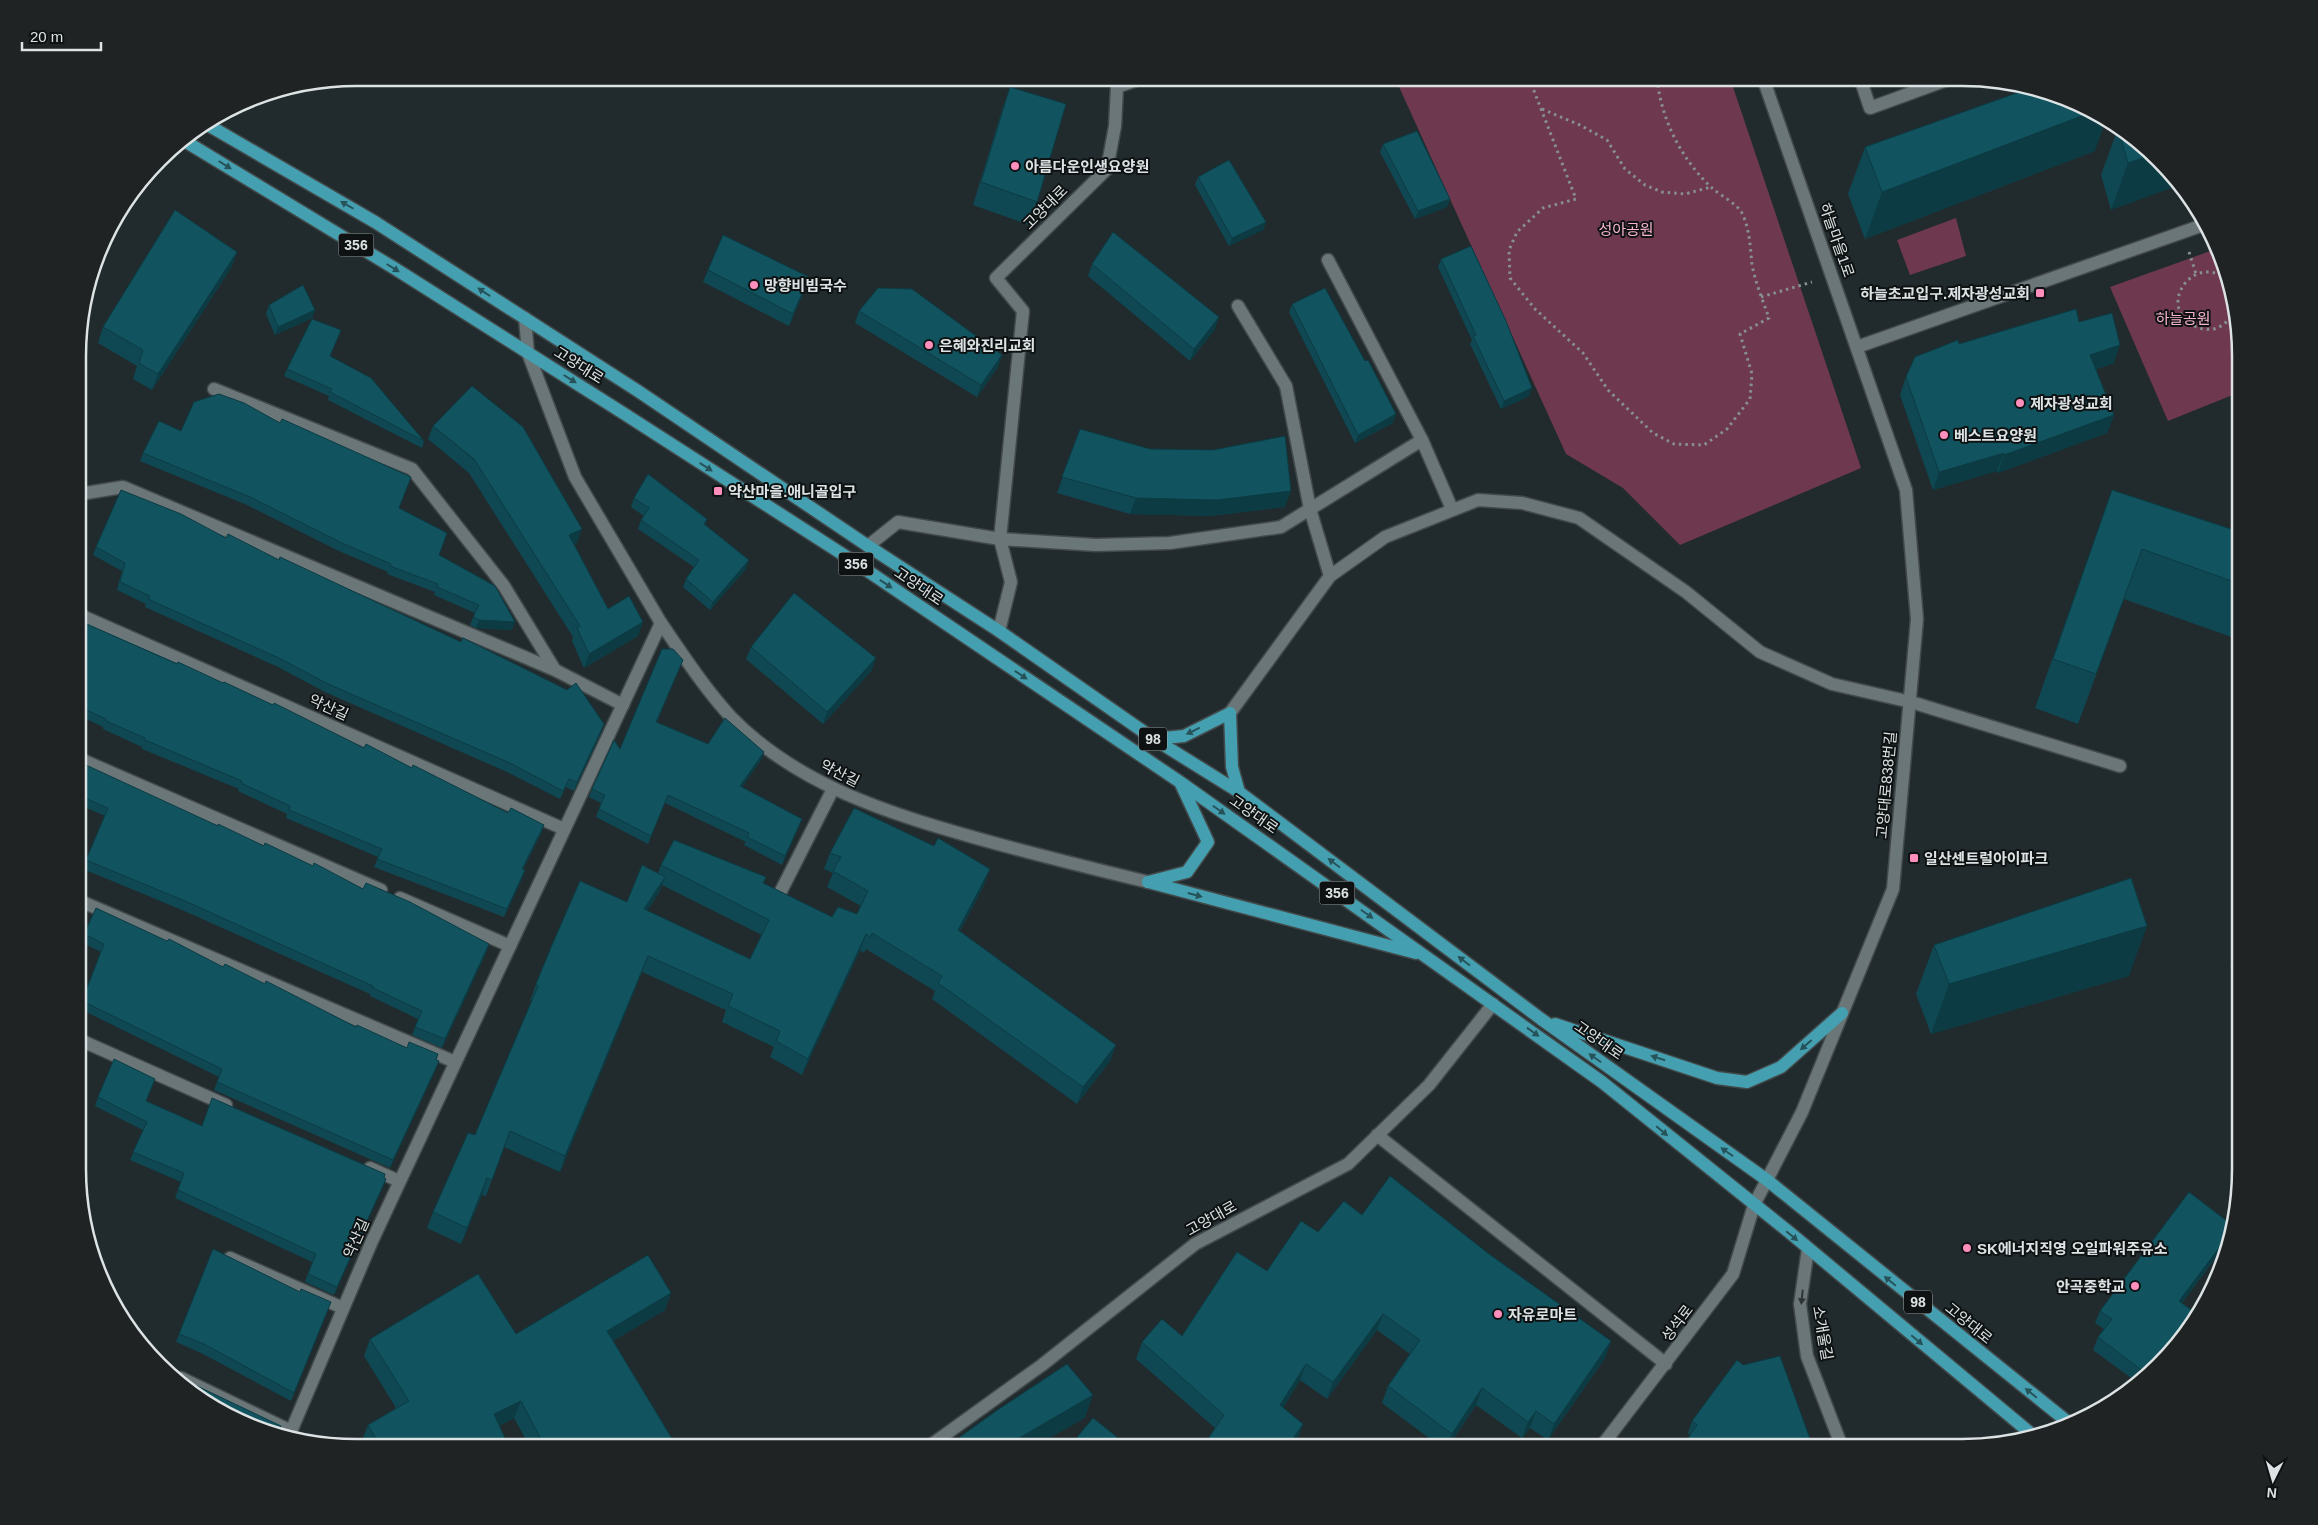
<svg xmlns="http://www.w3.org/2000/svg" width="2318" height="1525" font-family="Helvetica,'Noto Sans KR',sans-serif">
<rect width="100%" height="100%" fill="#212b2d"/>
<g fill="#6e384e">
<path d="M1395 78H1730L1861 468 1680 545 1623 488 1566 454Z"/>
<path d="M1956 218 1966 256 1910 275 1897 240Z"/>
<path d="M2216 249 2231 284 2240 339V392L2168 421 2110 287Z"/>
</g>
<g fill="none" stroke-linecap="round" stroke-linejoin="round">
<g stroke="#42494b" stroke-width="15">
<g id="service">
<path d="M1860 78 1870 108 1952 78"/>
<path d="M1911 702 2120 766"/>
</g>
</g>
<g stroke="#42494b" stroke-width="15">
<g id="minor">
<path d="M1238 306 1286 386 1310 509 1330 576"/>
<path d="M525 318 528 353 575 477 661 623"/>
<path d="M214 389 412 469 504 586 555 670"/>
<path d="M1422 440 1452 509"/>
<path d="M80 494 123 487 555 670 623 705"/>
<path d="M868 546 898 522 1000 539 1096 545 1170 543 1281 527 1422 440 1328 260"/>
<path d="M80 615 564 829"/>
<path d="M999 631 1011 582 1000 539 1023 311 996 278 1107 169 1115 126 1117 87 1142 78"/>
<path d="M1230 713 1330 576 1385 537 1478 500 1522 503 1579 518 1686 592 1760 652 1832 684 1911 702"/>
<path d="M80 759 381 890"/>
<path d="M781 891 833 789"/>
<path d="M400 898 510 946"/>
<path d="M80 901 455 1062"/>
<path d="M80 1040 226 1105"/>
<path d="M1377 1135 1666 1364"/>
<path d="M370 1168 399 1181"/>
<path d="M1808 1249 1800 1304 1807 1356 1842 1447"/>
<path d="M230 1258 343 1308"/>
<path d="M181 1378 291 1431"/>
<path d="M289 1436 372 1241 661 623C683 655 705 689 731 717 797 785 888 813 976 838 1033 854 1090 868 1148 882"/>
<path d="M928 1447 1042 1365 1195 1244 1348 1164 1429 1085 1493 1004"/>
</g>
</g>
<g stroke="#42494b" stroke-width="15">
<g id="tertiary">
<path d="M1857 347 2206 224"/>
<path d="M1601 1447 1733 1274 1754 1205 1802 1112 1893 889 1917 619 1906 490 1763 78"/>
</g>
</g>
<g stroke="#42494b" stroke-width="15">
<g id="primary">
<path d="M208 125 375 222 638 391 868 546 999 631 1154 739 1239 792 1541 1019 1767 1180 2069 1423"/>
<path d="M183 140 394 268 623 413 850 559 1180 782 1602 1082 1789 1232 2035 1437"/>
<path d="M1154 739 1184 736 1230 713 1232 767 1239 792"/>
<path d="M1148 882 1416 953"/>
<path d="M1148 882 1187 872 1208 842 1181 784"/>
<path d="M1555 1024 1717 1078 1747 1082 1781 1067 1842 1013"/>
</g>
</g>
<g stroke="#878f90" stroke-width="3" stroke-dasharray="2.5 4" stroke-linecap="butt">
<path d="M1529 78 1576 199 1543 208 1517 232 1509 250 1510 278 1535 309 1583 353 1608 390 1653 433 1674 444 1704 445 1727 429 1750 399 1752 374 1740 334 1769 318C1763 301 1755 282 1752 264 1750 246 1750 232 1743 215 1738 204 1721 196 1712 188 1681 159 1661 119 1657 78"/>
<path d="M1542 109 1580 125 1607 140 1625 169 1645 185 1662 192 1685 194 1711 187"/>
<path d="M2189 252 2196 274"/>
<path d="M2231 284C2199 248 2156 302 2191 324 2198 329 2206 330 2214 329 2224 326 2232 318 2235 308"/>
<path d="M1761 297 1812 282"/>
</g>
<use href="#service" stroke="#6b7678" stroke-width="12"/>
<use href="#minor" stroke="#6b7678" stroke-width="12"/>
<use href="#tertiary" stroke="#6b7678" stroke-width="12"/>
<use href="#primary" stroke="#44a0b0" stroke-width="12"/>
</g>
<g fill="#0f4853" fill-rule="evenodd">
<path d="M1010 87 1037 202 1029 225 973 205 1002 110Z"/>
<path d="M2118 128 2171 172 2111 210 2101 175Z"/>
<path d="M1383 144 1450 199 1447 207 1415 219 1380 152Z"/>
<path d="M1865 147 2095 151 1865 239 1848 194Z"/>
<path d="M1198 177 1266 222 1263 230 1229 246 1195 185Z"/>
<path d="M237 252 231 268 152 390 133 379 137 366 98 343 103 327Z"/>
<path d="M1441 259 1529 396 1501 409 1470 344 1472 340 1438 267Z"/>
<path d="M1092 264 1215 329 1190 361 1088 276Z"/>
<path d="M708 270 805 289 789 326 703 282Z"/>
<path d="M1292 304 1393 423 1355 443 1289 312Z"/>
<path d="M269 305 315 310 312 318 275 335 266 314Z"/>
<path d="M859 311 1002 355 998 367 977 397 855 323Z"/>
<path d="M2079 322 2114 363 2096 369 2114 415 2107 433 1998 473 1997 471 1933 490 1900 395 1906 377 1959 344Z"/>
<path d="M330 356 424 441 422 448 328 400 329 396 284 376 287 369Z"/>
<path d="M433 426 577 543 574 544 608 609 638 636 584 668 572 641 573 637 469 473 428 439Z"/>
<path d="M1080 429 1285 507 1211 516 1130 514 1057 493Z"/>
<path d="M181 431 399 508 439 555 512 630 476 628 470 625 475 613 434 595 435 592 387 574 388 572 339 551 247 505 140 461 143 453Z"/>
<path d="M2112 490 2240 532V640L2124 599 2078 724 2035 708Z"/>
<path d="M634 498 707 519 705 525 746 569 710 610 683 587 686 579 694 567 638 529 641 520 644 516 631 507Z"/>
<path d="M96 547 601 733 574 791 566 787 560 799 507 772 325 692 278 667 145 607 146 604 117 590 122 571 93 555Z"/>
<path d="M80 621 273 705 364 748 412 768 508 813 544 825 541 833 523 870 522 879 504 917 374 867 378 857 286 818 287 814 238 791 239 789 142 749V747L103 729V727L80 716V666L82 662 80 661Z"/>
<path d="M751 647 872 670 823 724 746 659Z"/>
<path d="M683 660 657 722 708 744 764 752 761 760 742 787 802 819 782 865 744 845 746 842 665 803 648 844 596 817 601 803 589 797 592 789Z"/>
<path d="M80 779 218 826 489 944 486 953 442 1048 412 1035 418 1019 370 996V994L182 910 83 869 105 816 80 805Z"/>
<path d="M830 853 984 885 960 931 1116 1045 1110 1061 1077 1104 932 999 935 991 866 949 864 953 860 950 802 1075 770 1057 774 1047 722 1022 726 1010 642 972 560 1172 504 1147 486 1196 482 1195 461 1244 427 1228 433 1212 475 1135 532 1001H530L536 984 658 873 661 865 763 884 832 917 857 914 861 906 827 887 833 873 824 869ZM662 885 762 935 750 959 647 911 659 893Z"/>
<path d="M84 934 223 967 265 984 356 1027 407 1048 438 1054 436 1060V1069L390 1168 214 1090 219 1077 80 1009V1006L82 1001 101 952 81 942Z"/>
<path d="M2240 940V972L2230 968Z"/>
<path d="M1934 945 2129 976 1931 1034 1916 994Z"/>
<path d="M152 1087 146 1101 202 1126 386 1179 334 1295 305 1282 312 1262 175 1198 181 1182 130 1160 143 1130 95 1106 98 1097Z"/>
<path d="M1362 1215 1489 1254 1611 1341 1605 1358 1548 1440 1530 1428 1522 1438 1476 1405 1448 1447H1441L1382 1403 1388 1386 1410 1354 1377 1330 1327 1399 1300 1380 1283 1408 1303 1424 1297 1441 1293 1447H1205L1208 1439 1215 1428 1136 1359 1142 1342 1182 1336 1318 1232Z"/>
<path d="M2232 1225 2229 1240 2182 1303 2193 1324 2146 1378 2138 1383 2093 1350 2098 1337 2104 1329 2095 1323 2100 1311Z"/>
<path d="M213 1249 328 1310 291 1401 201 1353 176 1342Z"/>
<path d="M671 1293 665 1310 613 1341 677 1447H530L514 1418 499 1426 509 1447H364L361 1443 368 1425 396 1408 364 1356 370 1339 516 1334Z"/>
<path d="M1692 1421 1813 1447 1690 1435 1688 1433Z"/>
</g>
<g fill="#0c3b43">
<path d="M2092 112 2106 120 2095 151 1865 239 1882 192Z"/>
<path d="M2151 155 2171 172 2180 185 2111 210 2128 163Z"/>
<path d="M1450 199 1447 207 1415 219 1418 211Z"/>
<path d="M1266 222 1263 230 1229 246 1232 238Z"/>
<path d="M237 252 231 268 152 390 158 374Z"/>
<path d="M809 277 805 289 789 326 793 314Z"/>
<path d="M315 310 312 318 275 335 278 327Z"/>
<path d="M1219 317 1215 329 1190 361 1194 349Z"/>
<path d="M2120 345 2114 363 2084 374 2090 355Z"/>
<path d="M1002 355 998 367 977 397 981 385Z"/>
<path d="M1532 388 1529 396 1501 409 1504 401Z"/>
<path d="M1396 414 1393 423 1355 443 1358 435Z"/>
<path d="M2114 415 2107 433 1998 473 2004 455Z"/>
<path d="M2004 453 1997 471 1933 490 1939 472Z"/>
<path d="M1291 491 1285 507 1211 516 1130 514 1136 498Z"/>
<path d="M582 529 577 543 564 549 569 535Z"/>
<path d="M749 560 746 569 710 610 713 602Z"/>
<path d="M479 620 515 622 512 630 476 628Z"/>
<path d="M643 622 638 636 584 668 589 654Z"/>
<path d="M876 658 872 670 823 724 827 712Z"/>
<path d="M604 724 601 733 574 791 577 782Z"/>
<path d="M764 752 761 760 737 794 740 786Z"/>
<path d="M802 819 799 827 782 865 785 856Z"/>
<path d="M544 825 541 833 519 877 522 869Z"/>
<path d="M990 869 984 885 952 946 958 930Z"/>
<path d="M525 870 522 879 504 917 507 909Z"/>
<path d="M665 877 659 893 638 925 644 909Z"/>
<path d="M2147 926 2129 976 1931 1034 1949 984Z"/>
<path d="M866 934 860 950 802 1075 808 1059Z"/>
<path d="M489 944 486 953 442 1048 445 1039Z"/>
<path d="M648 956 642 972 560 1172 565 1156Z"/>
<path d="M1116 1045 1110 1061 1077 1104 1083 1087Z"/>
<path d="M439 1061 436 1069 390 1168 393 1160Z"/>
<path d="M487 1178 482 1195 461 1244 467 1228Z"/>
<path d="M386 1179 383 1187 334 1295 337 1287Z"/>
<path d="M2231 1232 2229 1240 2174 1313 2179 1301Z"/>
<path d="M671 1293 665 1310 601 1348 607 1331Z"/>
<path d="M1383 1314 1377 1330 1327 1399 1333 1382Z"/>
<path d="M1611 1341 1605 1358 1548 1440 1554 1424Z"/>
<path d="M1306 1364 1300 1380 1274 1422 1280 1405Z"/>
<path d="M1482 1388 1476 1405 1448 1447H1447L1452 1434Z"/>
<path d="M1093 1395 1085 1418 1034 1447H1004Z"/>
<path d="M521 1401 514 1418 488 1431 494 1414Z"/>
<path d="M1536 1411 1530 1428 1522 1438 1528 1422Z"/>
<path d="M1303 1424 1297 1441 1293 1447H1287Z"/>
<path d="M1117 1437 1113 1447H1109Z"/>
</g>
<g fill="#115460" stroke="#0c3b43">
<path d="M1010 87 1066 104 1037 202 981 182Z"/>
<path d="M2028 89 2051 92 2092 112 1882 192 1865 147Z"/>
<path d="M2120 127 2151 155 2128 163 2118 128Z"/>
<path d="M1417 131 1450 199 1418 211 1383 144Z"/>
<path d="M1229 160 1266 222 1232 238 1198 177Z"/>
<path d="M175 210 237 252 158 374 139 363 143 350 103 327Z"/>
<path d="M1113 232 1219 317 1194 349 1092 264Z"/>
<path d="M723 235 809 277 793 314 708 270Z"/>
<path d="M1471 246 1506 321 1532 388 1504 401 1473 336 1476 335 1441 259Z"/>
<path d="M303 285 315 310 278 327 269 305Z"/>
<path d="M878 288 912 289 1002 355 981 385 859 311Z"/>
<path d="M1325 288 1365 361 1368 360 1396 414 1358 435 1292 304Z"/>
<path d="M2076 309 2079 322 2112 313 2120 345 2090 355 2114 415 2004 455V453L1939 472 1906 377 1915 357 1958 340 1959 344Z"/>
<path d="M312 319 341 330 330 356 371 378 424 441 330 392 332 389 287 369Z"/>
<path d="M472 386 523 427 582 529 569 535 608 609 629 596 643 622 589 654 577 628 580 626 474 459 433 426Z"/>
<path d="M219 394 244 403 280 423 282 419 411 477 399 508 447 533 439 555 495 586 515 622 479 620 473 617 479 605 437 587 438 584 390 566 391 564 342 543 250 497 143 453 159 421 181 431 194 402Z"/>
<path d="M1080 429 1150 449 1213 450 1285 436 1291 491 1217 500 1136 498 1062 477Z"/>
<path d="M648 474 707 519 704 524 749 560 713 602 686 579 699 560 641 520 649 508 634 498Z"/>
<path d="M121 490 181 514 226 538 228 534 279 560 280 557 461 642 463 638 567 690 576 683 604 724 577 782 569 779 563 791 510 763 328 684 281 659 148 599 150 596 120 582 125 563 96 547Z"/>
<path d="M2112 490 2240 532V584L2142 549 2096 674 2053 659Z"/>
<path d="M794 593 876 658 827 712 751 647Z"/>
<path d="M80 621 177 664 178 662 223 683 224 682 273 705 274 703 364 748 366 744 412 768 413 765 508 813 511 808 544 825 522 869 525 870 507 909 377 859 382 849 289 810 290 806 241 783 242 781 145 740V738L106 721V719L80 707V666L85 654 80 651Z"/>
<path d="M662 649H673L683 660 656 722 708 744 725 718 764 752 740 786 802 819 785 856 747 837 749 833 668 795 651 836 599 809 605 795 592 789 614 740 620 749Z"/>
<path d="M86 765 218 826V824L264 846 265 843 313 866 314 863 363 889 366 883 410 902 489 944 445 1039 415 1027 422 1011 373 988V986L185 901 86 860 108 808 80 796V779Z"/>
<path d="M854 808 934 846 938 838 990 869 958 930 1116 1045 1083 1087 938 983 942 976 872 933 870 937 866 934 808 1059 776 1041 780 1031 728 1006 733 994 648 956 565 1156 510 1131 492 1180 487 1178 467 1228 433 1212 468 1133 475 1135 538 986 536 984 552 945 580 881 627 902 642 865 665 877 644 909 750 959 769 920 661 865 674 840 766 877 763 883 832 917 838 907 857 914 868 891 833 871 841 857 830 853Z"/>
<path d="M2131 878 2147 926 1949 984 1934 945Z"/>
<path d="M96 908 167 941 169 939 223 967 225 964 265 984 266 981 356 1027 357 1025 407 1048 409 1042 438 1054 436 1060 439 1061 393 1160 217 1082 222 1069 82 1001 104 944 84 934Z"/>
<path d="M114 1059 155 1079 146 1101 202 1126 212 1098 385 1174 384 1178 386 1179 337 1287 308 1274 316 1254 178 1190 184 1173 133 1152 147 1122 98 1097Z"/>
<path d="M1390 1176 1489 1254 1611 1341 1554 1424 1536 1411 1528 1422 1482 1388 1452 1434 1388 1386 1420 1340 1383 1314 1333 1382 1306 1364 1280 1405 1303 1424 1287 1447H1219L1208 1439 1224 1415 1142 1342 1162 1319 1182 1336 1237 1252 1267 1271 1301 1221 1318 1232 1344 1201 1362 1215Z"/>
<path d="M2189 1192 2232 1225 2231 1232 2179 1301 2198 1315 2193 1324 2148 1375 2098 1337 2112 1319 2100 1311Z"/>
<path d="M213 1249 300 1292 301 1289 331 1302 294 1393 204 1344 179 1334Z"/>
<path d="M648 1255 671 1293 607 1331 677 1447H545L521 1401 494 1414 509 1447H381L368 1425 409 1401 370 1339 478 1274 516 1334Z"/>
<path d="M1780 1356 1813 1447H1682L1697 1425 1692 1421 1737 1360 1743 1365Z"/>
<path d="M1067 1364 1093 1395 1004 1447H946L996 1411Z"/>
<path d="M197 1386 281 1426 278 1434 267 1433 201 1400 189 1390 195 1393Z"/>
<path d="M1093 1418 1117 1437 1109 1447H1069Z"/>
</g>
<defs><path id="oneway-solid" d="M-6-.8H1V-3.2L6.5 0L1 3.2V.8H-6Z" transform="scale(1.25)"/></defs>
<g fill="#26525a">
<use href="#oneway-solid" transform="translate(225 165) rotate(32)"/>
<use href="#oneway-solid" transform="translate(347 205) rotate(-150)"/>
<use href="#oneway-solid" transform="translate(393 268) rotate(32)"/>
<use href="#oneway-solid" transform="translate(484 292) rotate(-147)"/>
<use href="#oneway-solid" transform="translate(570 379) rotate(32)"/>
<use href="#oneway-solid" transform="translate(706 467) rotate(33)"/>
<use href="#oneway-solid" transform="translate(886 584) rotate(34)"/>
<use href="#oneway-solid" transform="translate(1021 675) rotate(34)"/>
<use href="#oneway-solid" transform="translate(1193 731) rotate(154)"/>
<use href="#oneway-solid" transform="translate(1219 810) rotate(35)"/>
<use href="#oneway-solid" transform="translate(1334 863) rotate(-143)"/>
<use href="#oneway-solid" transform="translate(1195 895) rotate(15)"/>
<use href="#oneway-solid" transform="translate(1367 914) rotate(35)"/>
<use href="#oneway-solid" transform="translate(1464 961) rotate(-143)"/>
<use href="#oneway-solid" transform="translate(1533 1032) rotate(36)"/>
<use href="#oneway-solid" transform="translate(1806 1045) rotate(139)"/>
<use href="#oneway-solid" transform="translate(1595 1058) rotate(-145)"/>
<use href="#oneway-solid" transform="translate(1658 1058) rotate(-162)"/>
<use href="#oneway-solid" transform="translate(1662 1131) rotate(40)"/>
<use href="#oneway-solid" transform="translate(1727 1152) rotate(-145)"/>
<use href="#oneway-solid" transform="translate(1792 1236) rotate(40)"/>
<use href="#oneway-solid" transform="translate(1890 1281) rotate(-141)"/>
<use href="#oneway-solid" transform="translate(1917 1340) rotate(40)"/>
<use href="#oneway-solid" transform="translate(2031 1393) rotate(-141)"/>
</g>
<use fill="#2f3536" href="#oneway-solid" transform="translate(1802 1297) rotate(96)"/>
<g fill="#fe8ebc" stroke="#0e1213" stroke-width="2">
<circle cx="1015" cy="166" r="5"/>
<circle cx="754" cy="285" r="5"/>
<rect x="2035" y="288" width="10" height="10" rx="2.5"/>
<circle cx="929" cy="345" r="5"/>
<circle cx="2020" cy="403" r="5"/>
<circle cx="1944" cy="435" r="5"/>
<rect x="713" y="486" width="10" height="10" rx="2.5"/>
<rect x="1909" y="853" width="10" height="10" rx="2.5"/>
<circle cx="1967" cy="1248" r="5"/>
<circle cx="2135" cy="1286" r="5"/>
<circle cx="1498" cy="1314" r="5"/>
</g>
<g text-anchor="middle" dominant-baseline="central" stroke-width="4" stroke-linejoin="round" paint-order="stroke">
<g fill="#0e1213" stroke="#9fa4a5" stroke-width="1">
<rect x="338.5" y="233.5" width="35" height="23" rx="4"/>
<rect x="838.5" y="552.5" width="35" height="23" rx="4"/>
<rect x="1139" y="727.5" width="28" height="23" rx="4"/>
<rect x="1319.5" y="881.5" width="35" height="23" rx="4"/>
<rect x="1904" y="1290.5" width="28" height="23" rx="4"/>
</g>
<g font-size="14" font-weight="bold" fill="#dde3e4">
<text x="356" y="245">356</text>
<text x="856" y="564">356</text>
<text x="1153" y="739">98</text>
<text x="1337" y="893">356</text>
<text x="1918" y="1302">98</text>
</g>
<g font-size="15" font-weight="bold" fill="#dde3e4" stroke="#0e1213" text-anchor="start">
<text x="1025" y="166">아름다운인생요양원</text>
<text x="764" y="285">망향비빔국수</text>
<text x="2030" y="293" text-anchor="end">하늘초교입구.제자광성교회</text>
<text x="939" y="345">은혜와진리교회</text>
<text x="2030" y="403">제자광성교회</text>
<text x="1954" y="435">베스트요양원</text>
<text x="728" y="491">약산마을.애니골입구</text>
<text x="1924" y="858">일산센트럴아이파크</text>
<text x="1977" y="1248">SK에너지직영 오일파워주유소</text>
<text x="2125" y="1286" text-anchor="end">안곡중학교</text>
<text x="1508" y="1314">자유로마트</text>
</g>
<g font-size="15" fill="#dde3e4" stroke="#0e1213">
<text transform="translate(1045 207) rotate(-45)">고양대로</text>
<text transform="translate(1837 240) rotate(71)">하늘마을1로</text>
<text transform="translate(579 365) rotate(32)">고양대로</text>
<text transform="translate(919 586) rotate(34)">고양대로</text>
<text transform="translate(329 707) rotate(24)">약산길</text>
<text transform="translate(840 773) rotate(27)">약산길</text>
<text transform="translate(1886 785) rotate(-85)">고양대로838번길</text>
<text transform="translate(1254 814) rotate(35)">고양대로</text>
<text transform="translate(1599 1040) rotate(35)">고양대로</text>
<text transform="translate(1211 1218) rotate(-29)">고양대로</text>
<text transform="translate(356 1238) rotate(-66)">약산길</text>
<text transform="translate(1677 1323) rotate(-53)">성석로</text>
<text transform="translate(1969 1323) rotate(39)">고양대로</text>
<text transform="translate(1823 1333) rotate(80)">소개울길</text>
</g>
<g font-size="15" fill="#f7b4cc" stroke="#0e1213">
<text x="1626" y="229">성아공원</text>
<text x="2183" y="318">하늘공원</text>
</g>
</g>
<path d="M0 0H2318V1525H0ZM356 86H1962A270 270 0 0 1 2232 356V1169A270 270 0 0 1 1962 1439H356A270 270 0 0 1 86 1169V356A270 270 0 0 1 356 86Z" fill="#1f2324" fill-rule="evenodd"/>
<path fill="none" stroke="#dde3e4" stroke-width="2.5" d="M356 86H1962A270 270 0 0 1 2232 356V1169A270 270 0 0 1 1962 1439H356A270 270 0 0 1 86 1169V356A270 270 0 0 1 356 86Z"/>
<g transform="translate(2273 1480) rotate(185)" stroke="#0e1213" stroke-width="4" paint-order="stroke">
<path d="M0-4L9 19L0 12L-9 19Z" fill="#dde3e4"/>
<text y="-8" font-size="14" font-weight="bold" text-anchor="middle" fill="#dde3e4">N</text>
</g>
<path d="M22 42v8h79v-8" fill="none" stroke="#dde3e4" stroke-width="2.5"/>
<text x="30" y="42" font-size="15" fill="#dde3e4" stroke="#0e1213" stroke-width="4" paint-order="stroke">20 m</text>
</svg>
